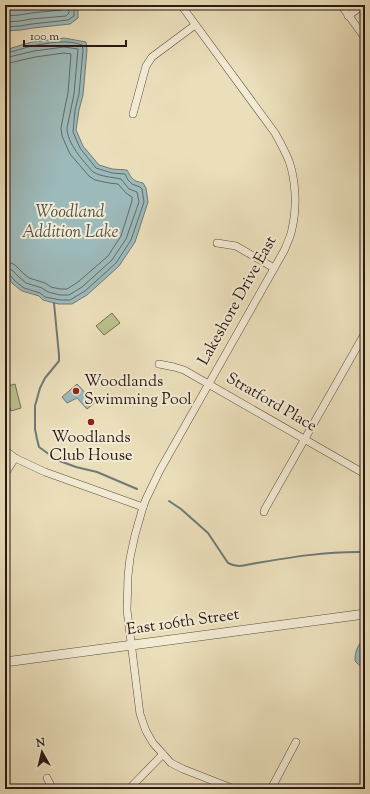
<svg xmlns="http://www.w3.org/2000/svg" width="370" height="794" font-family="'Sorts Mill Goudy',serif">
<rect width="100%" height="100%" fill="#ebdfbb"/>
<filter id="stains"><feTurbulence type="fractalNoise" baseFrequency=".005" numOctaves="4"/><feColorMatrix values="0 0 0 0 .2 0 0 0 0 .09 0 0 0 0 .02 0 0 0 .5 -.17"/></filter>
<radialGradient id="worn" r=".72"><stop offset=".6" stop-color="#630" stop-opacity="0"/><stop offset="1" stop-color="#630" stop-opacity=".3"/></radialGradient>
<g fill="#bbc18d" stroke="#726d50">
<path d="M112 313 120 323 104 335 96 326Z"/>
<path d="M15 384 21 408 11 411 5 392V387Z"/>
</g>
<g fill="#9dbabb" stroke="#6f7a77">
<path d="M5 5H78V18L70 24 33 28 21 30 5 31Z"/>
<path d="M64 38 86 42 87 50 83 95 79 110 76 130 83 146 99 165 112 169 127 170C132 179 133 181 143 183L146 188 148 202 135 242 119 266 87 295 72 304H59L54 303 43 300 39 296 22 291 13 284 5 275V50L32 42Z"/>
<path d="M77 384 92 400 94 398 97 401 87 409 77 398 67 403 62 397Z"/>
<path d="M365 640V671L355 661C355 652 357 647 362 641Z"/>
</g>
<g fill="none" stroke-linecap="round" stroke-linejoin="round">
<g stroke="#636a66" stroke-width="1">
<path d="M5 16 19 15 31 13 61 10 63 9V5"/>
<path d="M5 22 20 21 31 19 66 16 69 13V5"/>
<path d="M5 27 20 26 32 24 68 20 74 16V5"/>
<path d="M5 53C14 52 23 48 32 46 48 43 67 39 82 45L83 50 79 94 75 110 73 132 80 148 96 168 112 173 125 174 128 180 132 184 140 187 142 189 144 202 131 240 116 263 85 291 70 300H60L45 297 40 293 24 288 15 281 9 274 5 273"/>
<path d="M5 58 34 51 64 47 78 49 74 94 67 128C67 143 83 161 93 172 102 177 112 177 121 179L129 189 137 192 139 202 126 239 112 260 82 287 69 295H60L48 292 42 288 26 283 19 277 12 270 5 268"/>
<path d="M5 64 35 57 64 53 71 54 68 93 65 107 61 128 62 136 70 154 89 176 95 180 109 183 118 184 126 193 132 197V201L121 236 108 256 78 282 67 289H60L51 287 45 283 29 278 23 273 15 265 11 263 5 262"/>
</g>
<g stroke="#6f7a77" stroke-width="2">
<path d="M54 303 59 355V361L45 378 40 388 35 406V429L37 439 39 447 57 460 76 467 97 472 137 489"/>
<path d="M169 501 181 509 208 533 228 563 233 565 239 566C281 559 322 551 365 552"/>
</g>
<g stroke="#5a4a3c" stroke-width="8">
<g id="minor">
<path d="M181 5 275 133C280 142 285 151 289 161 296 181 297 208 292 229 291 236 287 243 285 249L160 470 146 499 143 507 135 535 130 558 128 576 127 610 140 714 146 731 153 743 171 763 183 769 234 789"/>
<path d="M341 5 365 38"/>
<path d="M348 16 363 5"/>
<path d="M133 114 146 66 152 57 195 25"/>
<path d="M217 243 236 246 274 268"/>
<path d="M159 364 174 367 184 370 365 474"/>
<path d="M5 450 15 458 45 472 143 507"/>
<path d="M5 474 15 458"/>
<path d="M264 512 265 509 365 333"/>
<path d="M47 778 51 786 53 789"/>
<path d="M129 789 163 754"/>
<path d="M271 789 296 742"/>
</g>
</g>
<g stroke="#5a4a3c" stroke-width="10">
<path id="tertiary" d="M5 662 365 614"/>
</g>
<use href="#minor" stroke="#f2ead3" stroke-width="7"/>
<use href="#tertiary" stroke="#f2ead3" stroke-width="9"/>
</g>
<g fill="#8f2418" stroke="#f2ead3" stroke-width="1.5">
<circle cx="76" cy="391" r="4"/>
<circle cx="91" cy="422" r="4"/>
</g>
<g text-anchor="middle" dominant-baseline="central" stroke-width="4" stroke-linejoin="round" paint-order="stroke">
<g font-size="16" fill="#291912" stroke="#f2ead3">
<text transform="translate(238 301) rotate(-61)">Lakeshore Drive East</text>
<text transform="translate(271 403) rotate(30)">Stratford Place</text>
<text transform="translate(183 623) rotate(-8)">East 106th Street</text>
</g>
<g font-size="16" fill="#291912" stroke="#f2ead3" text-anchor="start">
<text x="84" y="382">Woodlands<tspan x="84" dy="18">Swimming Pool</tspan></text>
<text x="91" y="438" text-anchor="middle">Woodlands<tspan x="91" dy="18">Club House</tspan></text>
</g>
<g font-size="17" font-style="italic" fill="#52514d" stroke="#f2ead3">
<text x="70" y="213">Woodland<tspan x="70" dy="20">Addition Lake</tspan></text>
</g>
</g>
<rect width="370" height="794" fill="none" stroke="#ebdfbb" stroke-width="20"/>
<rect x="6" y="6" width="358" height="782" fill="none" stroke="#291912" stroke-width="2"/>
<rect x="10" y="10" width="350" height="774" fill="none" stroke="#291912"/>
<g transform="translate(42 752) rotate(352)" stroke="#f2ead3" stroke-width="3" paint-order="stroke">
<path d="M0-3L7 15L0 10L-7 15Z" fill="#291912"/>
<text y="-6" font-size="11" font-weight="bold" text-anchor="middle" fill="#291912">N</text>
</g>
<path d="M24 40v6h102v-6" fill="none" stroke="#291912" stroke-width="2"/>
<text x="30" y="40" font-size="12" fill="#291912" stroke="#f2ead3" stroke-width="3" paint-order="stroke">100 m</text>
<rect width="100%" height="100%" filter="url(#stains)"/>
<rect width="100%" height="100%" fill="url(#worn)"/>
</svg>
